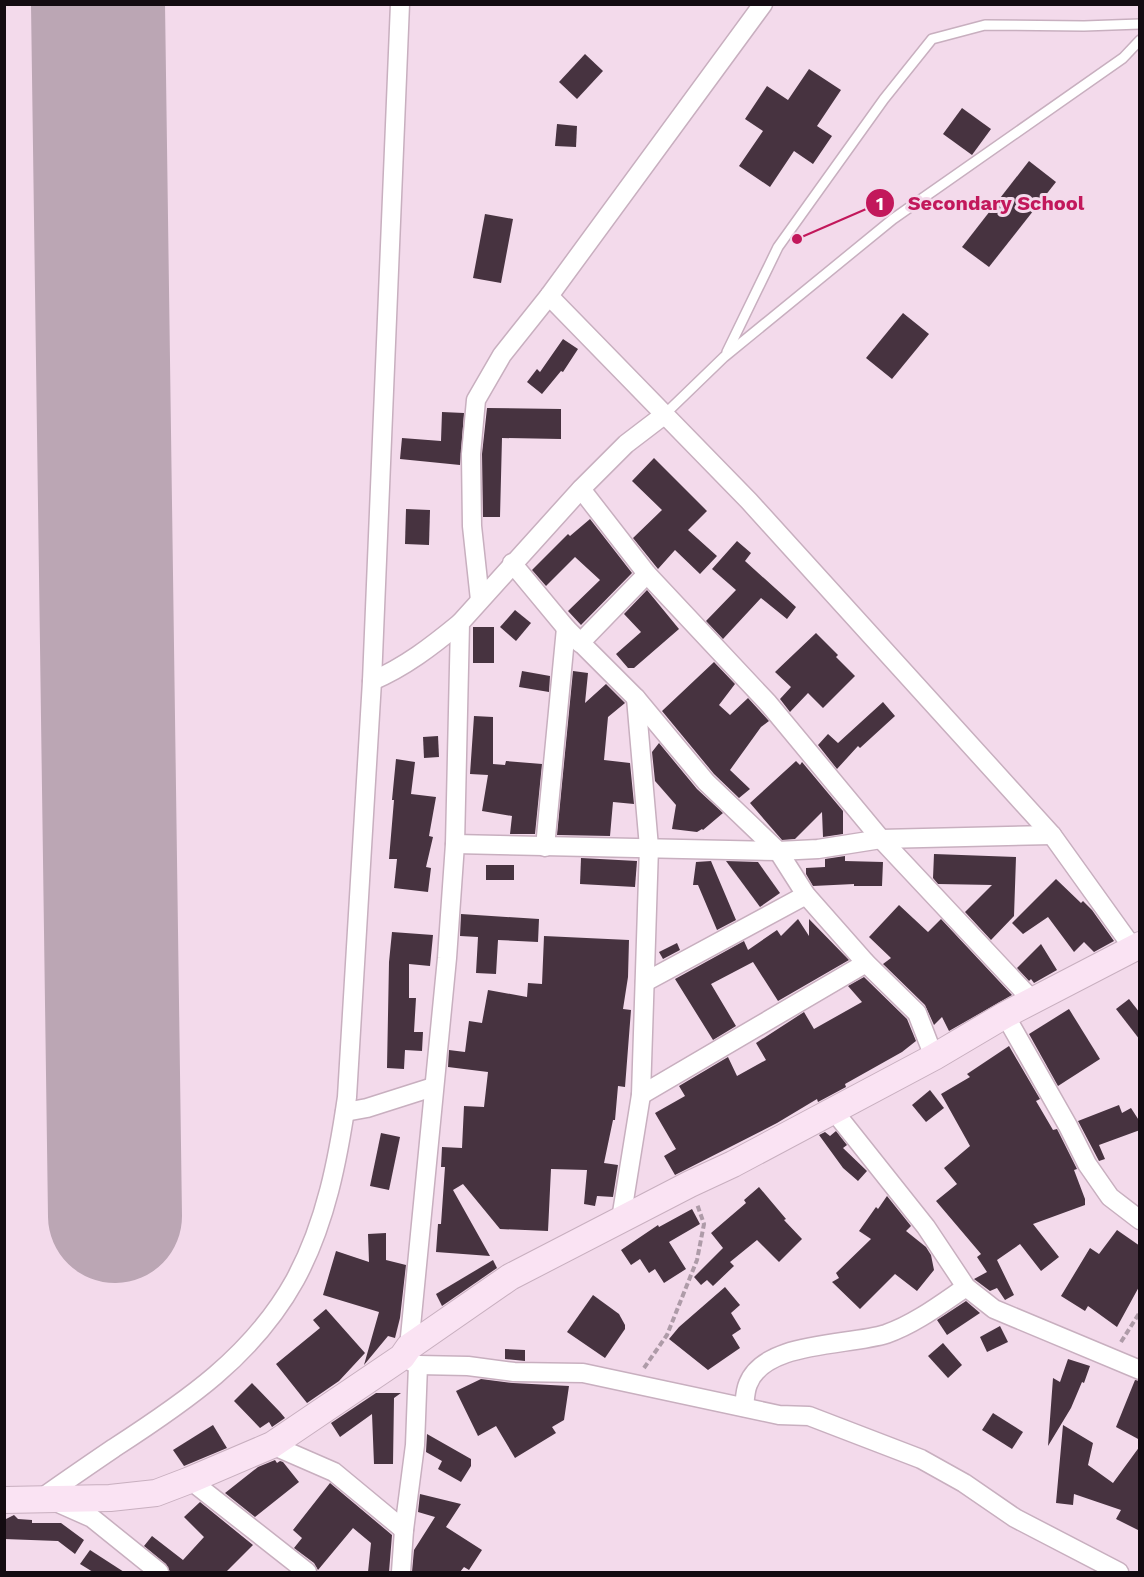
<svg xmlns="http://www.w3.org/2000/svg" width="1144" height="1577" font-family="'Work Sans',sans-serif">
<rect width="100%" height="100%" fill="#f3daeb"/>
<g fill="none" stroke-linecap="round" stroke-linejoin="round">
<path stroke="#bba6b4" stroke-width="134" d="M98 4 115 1216"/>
</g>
<g fill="#473340">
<path d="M585 54 603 71 577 99 559 82Z"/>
<path d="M809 69 841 90 817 126 832 136 813 164 794 151 770 187 739 166 763 131 745 119 767 86 788 100Z"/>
<path d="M962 108 991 129 972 155 943 134Z"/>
<path d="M557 124 577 126 576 147 555 146Z"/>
<path d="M1029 161 1056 182 989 267 962 247Z"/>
<path d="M485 214 513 219 501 283 473 278Z"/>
<path d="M903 313 929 334 892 379 866 358Z"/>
<path d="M563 339 578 349 563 372 561 371 542 394 527 382 537 369 540 372Z"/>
<path d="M487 408 561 409V439L502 438 500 517H483L482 454Z"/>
<path d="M442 412 464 413 460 465 400 459 402 438 441 441Z"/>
<path d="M654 458 707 511 688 530 717 556 700 574 675 550 658 569 633 538 662 510 632 481Z"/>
<path d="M406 509 430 510 429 545 405 544Z"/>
<path d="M590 519 632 573 581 625 568 611 600 580 575 557 546 586 532 570 568 534 570 536Z"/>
<path d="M737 541 751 553 745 561 796 607 787 619 761 598 723 639 706 621 736 590 712 569Z"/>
<path d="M647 590 679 629 634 668H628L616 654 641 632 624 614Z"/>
<path d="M515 610 531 623 516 641 500 627Z"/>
<rect x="473" y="627" width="21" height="36"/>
<path d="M816 633 838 655 836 657 855 676 823 708 808 693 790 712 780 699 791 687 775 672Z"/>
<path d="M714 662 735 684 719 705 730 715 748 698 769 721 761 727 730 770 750 789 739 798 714 774 662 711Z"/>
<path d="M522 671 550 676 549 692 519 687Z"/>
<path d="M573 671 588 673 585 703 606 684 625 703 608 717 604 760 630 763 634 804 613 802 610 836 557 835Z"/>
<path d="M883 702 895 716 860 748 858 746 837 769 818 745 828 734 838 743Z"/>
<path d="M474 716 493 717V764L505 765 506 761 542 764 535 834H510L512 816 482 811 488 775 470 774Z"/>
<path d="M438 736 439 757 424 758 423 737Z"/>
<path d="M659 743 697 789 723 813 703 830 702 829 697 832 672 829 676 805 655 781 652 752Z"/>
<path d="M396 759 415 762 411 794 436 797 429 836 433 837 426 867 431 868 428 892 394 888 397 859H389L394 800H392Z"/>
<path d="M796 761 800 765 802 762 843 811V834L823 837 822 812 795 839 782 840 750 803Z"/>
<path d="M934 854 1016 857 1014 916 991 940 965 912 992 885 938 884 933 878Z"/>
<path d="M845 856V861L883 862 882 886H854V884L813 886 806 874V868L825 867V859Z"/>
<path d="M581 858 637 861 635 887 580 884Z"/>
<path d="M711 861 736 920 717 930 698 885H693L696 862Z"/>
<path d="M726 861 758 862 780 893 760 907Z"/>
<rect x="486" y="865" width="28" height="15"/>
<path d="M1056 879 1081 903 1083 901 1092 910 1114 941 1094 952 1084 942 1074 952 1048 917 1023 934 1012 923Z"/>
<path d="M899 905 928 932 941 919 1012 995 949 1031 942 1017 934 1025 925 1005 883 964 891 958 869 937Z"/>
<path d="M461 914 539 919 538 942 498 940 496 974 476 973 478 937 460 936Z"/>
<path d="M798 919 809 936V919L849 960 778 1001 753 962 711 984 736 1026 713 1040 675 979 744 941 748 950 777 930 781 936Z"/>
<path d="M392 932 433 935 430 966 409 964V998H416L414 1032H423L422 1051 405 1050 404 1069 387 1068 389 962Z"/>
<path d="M544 936 629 940 628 977 623 1009 631 1010 625 1087 618 1086 615 1120H613L604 1163 618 1165 613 1197 597 1196 595 1206 584 1204 587 1170 551 1169 548 1231 500 1229 463 1184 453 1190 490 1256 436 1252 438 1224H441L445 1167H441L442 1147 462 1148 464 1106 484 1107 488 1072 448 1067 449 1050 465 1052 469 1021 482 1023 488 990 527 997 528 983 542 984Z"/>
<path d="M677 943 680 950 663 959 659 952Z"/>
<path d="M1041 944 1057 970 1034 983 1031 979 1029 981 1017 968Z"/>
<path d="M864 977 907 1019 916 1041 902 1052 845 1084 846 1087 818 1102 817 1099 777 1123 675 1175 664 1156 676 1149 655 1113 685 1096 679 1086 728 1057 737 1076 766 1060 756 1043 804 1012 814 1029 862 1002 848 986Z"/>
<path d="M1129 999 1140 1013V1040L1116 1009Z"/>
<path d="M1069 1009 1100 1059 1058 1086 1029 1034Z"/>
<path d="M1009 1046 1040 1099 1036 1101 1053 1130 1057 1129 1077 1169 1074 1170 1085 1199V1205L1033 1224 1059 1257 1041 1271 1020 1244 997 1260 1014 1295 1005 1300 997 1288 990 1291 974 1279 987 1272 977 1257 981 1254 936 1201 957 1184 944 1168 970 1146 941 1094 970 1077 967 1074Z"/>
<path d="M930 1090 944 1108 926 1122 912 1105Z"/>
<path d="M1119 1105 1122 1113 1131 1108 1140 1122V1130L1099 1145 1105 1159 1099 1161 1078 1121Z"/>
<path d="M836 1131 847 1145 843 1148 867 1171 858 1181 843 1168 819 1135 825 1132 830 1136Z"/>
<path d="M381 1133 400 1137 389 1190 370 1186Z"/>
<path d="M759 1187 786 1219 784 1220 802 1239 779 1262 757 1240 730 1262 734 1266 713 1286 707 1280 701 1285 694 1277 723 1248 711 1233 746 1203 744 1200Z"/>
<path d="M887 1196 911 1226 906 1231 926 1247 931 1255 934 1270 917 1291 895 1274 860 1309 832 1282 839 1278 836 1273 871 1239 859 1231 876 1207 878 1209Z"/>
<path d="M692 1209 700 1224 669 1242 686 1269 664 1283 655 1269 649 1273 640 1259 631 1265 621 1250 658 1225 659 1227Z"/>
<path d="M1117 1230 1140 1246V1285L1117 1327 1088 1306 1085 1311 1061 1296 1090 1248 1099 1254Z"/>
<path d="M386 1233V1260L406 1265 400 1318 395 1338 388 1336 364 1365 379 1312 323 1295 336 1251 369 1262 368 1234Z"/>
<path d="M493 1260 497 1268 442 1306 436 1294Z"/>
<path d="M725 1287 740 1305 731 1313 741 1329 732 1335 740 1348 708 1370 669 1339 679 1327Z"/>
<path d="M593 1295 619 1314 625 1325V1329L605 1358 567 1332Z"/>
<path d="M966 1301 980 1313 947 1335 937 1320Z"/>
<path d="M326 1309 365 1353 339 1381 307 1403 276 1364 320 1328 313 1320Z"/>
<path d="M1000 1326 1008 1342 987 1352 980 1337Z"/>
<path d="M943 1343 962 1365 948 1378 928 1356Z"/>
<path d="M505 1349 525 1350V1361L505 1359Z"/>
<path d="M1068 1359 1090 1366 1084 1383 1082 1382 1071 1408 1048 1446 1053 1378 1060 1382Z"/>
<path d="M481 1379 513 1383 569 1386 564 1420 552 1427 556 1433 515 1458 496 1426 478 1436 456 1391Z"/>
<path d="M1135 1380 1140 1381V1440L1116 1427Z"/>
<path d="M252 1383 280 1412 285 1418 272 1427 269 1422 260 1428 234 1401Z"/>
<path d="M376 1393H401L394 1398 393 1464H374L372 1414 340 1437 331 1423Z"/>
<path d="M993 1413 1023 1432 1012 1449 982 1430Z"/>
<path d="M213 1425 227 1448 184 1466 173 1450Z"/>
<path d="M1063 1425 1093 1443 1088 1465 1113 1483 1140 1446V1531L1116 1519 1121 1510 1074 1494 1073 1505 1056 1503Z"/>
<path d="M427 1434 471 1459V1466L461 1482 438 1469 442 1461 426 1452Z"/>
<path d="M275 1460 277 1463 280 1461 283 1462 299 1482 255 1517 225 1493 258 1467Z"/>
<path d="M330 1483 392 1535 389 1572H368L371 1543 353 1528 318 1570 314 1563 294 1548 302 1538 293 1530Z"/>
<path d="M420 1494 461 1504 446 1527 482 1550 469 1570 464 1567 460 1572H412L414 1550 435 1517 418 1512Z"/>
<path d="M200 1502 253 1545 226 1572H170L166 1564 144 1546 152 1536 183 1560 204 1537 184 1517Z"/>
<path d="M14 1515 18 1519 32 1520V1523H61L84 1540 75 1554 58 1541 4 1539V1520Z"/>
<path d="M90 1550 124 1572H93L80 1564Z"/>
</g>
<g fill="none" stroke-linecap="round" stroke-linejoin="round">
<g stroke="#c8afbf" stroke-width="12">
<g id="lane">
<path d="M727 352 778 247 884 99 932 39 985 25 1084 26 1140 24"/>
<path d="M664 415 724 357 893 219 1123 58 1140 40"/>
</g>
</g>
<g stroke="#c8afbf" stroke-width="21">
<g id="street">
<path d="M549 296 749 501 1052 835 1133 948"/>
<path d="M581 489 647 574 768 703 881 839 1033 1001"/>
<path d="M512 563 566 628 636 698 706 782 778 851 806 895 866 963 917 1013 934 1057"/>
<path d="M480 600 472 526 471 454 476 400 502 355 549 296 763 4"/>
<path d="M580 643 647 574"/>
<path d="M372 681C405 667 432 646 460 623"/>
<path d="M455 844 778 851 818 849 881 839 1052 835"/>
<path d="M545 847 566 628"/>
<path d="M645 982 806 895"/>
<path d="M1005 1015 1068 1126 1087 1164 1110 1197 1140 1220"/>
<path d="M641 1095 866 963"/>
<path d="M833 1110 926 1227 966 1287 994 1309 1140 1370"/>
<path d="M345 1112 367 1108 433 1087"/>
<path d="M621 1219 641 1095 649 847 636 698"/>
<path d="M409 1347 447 958 455 844 460 623 581 489 626 444 664 415"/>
<path d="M418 1365 468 1366 514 1372 583 1373 779 1415 809 1416 921 1459 964 1483 1015 1518 1119 1572"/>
<path d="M744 1407C745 1400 745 1391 748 1384 764 1341 848 1346 886 1334 915 1324 941 1304 966 1287"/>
<path d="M272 1445 334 1472 404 1530"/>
<path d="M190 1480 307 1572"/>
<path d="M39 1500C64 1482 89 1465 114 1448 185 1402 253 1356 295 1280 326 1223 338 1159 347 1097L372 681 400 4"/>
<path d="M56 1502 92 1518 159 1572"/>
<path d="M401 1572 404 1530 415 1445 418 1365 408 1360"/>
</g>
</g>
<g stroke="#c8afbf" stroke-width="28">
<path id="secondary" d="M4 1500 110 1498 156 1493 190 1480 272 1445 402 1357 409 1347 510 1277 690 1184 733 1164 934 1057 1005 1015 1140 945"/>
</g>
<g stroke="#ae9ba8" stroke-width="4" stroke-dasharray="6 3" stroke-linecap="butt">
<path d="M1121 1342 1140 1312"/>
<path d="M644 1368 667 1335 697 1260 704 1224 697 1204"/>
</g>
<use href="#lane" stroke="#fff" stroke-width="9"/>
<use href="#street" stroke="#fff" stroke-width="18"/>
<use href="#secondary" stroke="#fae3f3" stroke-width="26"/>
</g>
<path fill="none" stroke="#c2185b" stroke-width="2" d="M797 239L880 203"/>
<g fill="#c2185b" stroke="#f3daeb" stroke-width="2">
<circle cx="797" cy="239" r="6"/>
<circle cx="880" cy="203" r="15"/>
</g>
<g font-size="18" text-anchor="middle" font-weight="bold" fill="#fff">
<text x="880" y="210">1</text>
</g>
<g font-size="20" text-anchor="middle" font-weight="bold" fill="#c2185b" stroke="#f3daeb" stroke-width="6" stroke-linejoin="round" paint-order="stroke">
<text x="996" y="210">Secondary School</text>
</g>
<rect width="1144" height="1577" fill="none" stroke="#130b11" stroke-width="12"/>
</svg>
